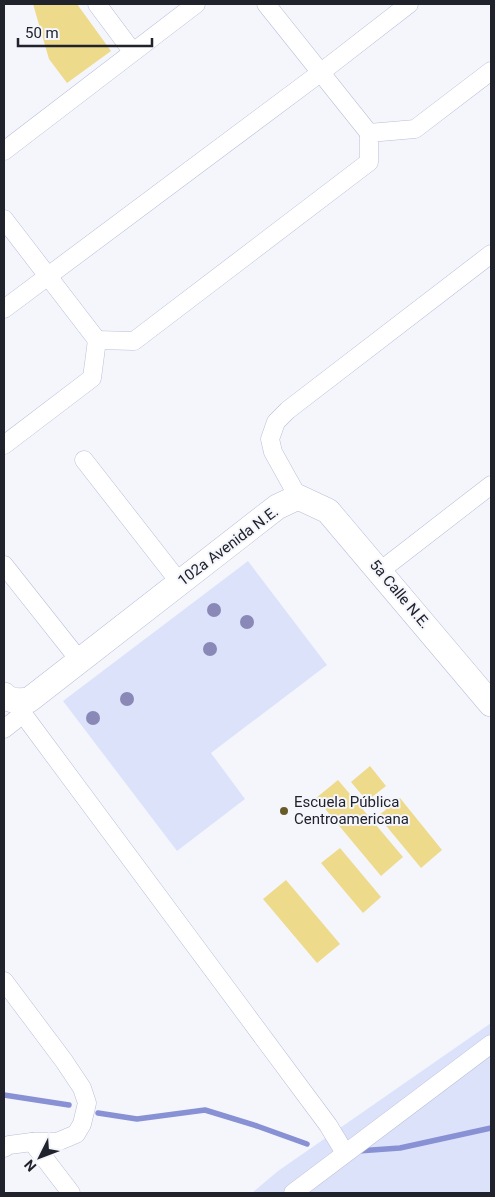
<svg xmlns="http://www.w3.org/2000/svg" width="495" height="1197" font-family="Roboto,sans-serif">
<rect width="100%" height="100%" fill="#f5f6fc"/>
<g fill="#dde2fb">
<path d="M248 561 327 665 211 753 245 799 177 851 63 701Z"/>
<path d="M491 1023V1193H252L278 1171Z"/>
</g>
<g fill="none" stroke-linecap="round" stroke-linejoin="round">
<g stroke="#8991d5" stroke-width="5.5">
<path d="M4 1095 69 1105"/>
<path d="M98 1113 137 1119 205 1110 257 1126 307 1144"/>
<path d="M358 1151 400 1148 491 1128"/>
</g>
</g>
<g fill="#eeda8b">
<path d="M33 4H77L111 51 67 83 49 59Z"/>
<path d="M370 766 386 786 367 801 351 782Z"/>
<path d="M338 780 403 857 381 876 316 798Z"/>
<path d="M400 798 442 850 421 868 378 816Z"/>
<path d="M340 848 381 897 363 913 321 863Z"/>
<path d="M286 880 340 944 317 963 263 899Z"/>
</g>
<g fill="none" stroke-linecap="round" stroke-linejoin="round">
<g stroke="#b9bed9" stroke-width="19">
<g id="street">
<path d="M97 4 132 51"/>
<path d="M266 4 369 133"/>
<path d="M4 151 196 4"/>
<path d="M4 219 97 340"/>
<path d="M4 309 320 73 409 4"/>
<path d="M4 445 92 378 97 340 134 341 369 162V133L415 129 491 71"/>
<path d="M84 460 180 583"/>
<path d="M298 497 273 452 270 439 276 422 288 410 491 254"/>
<path d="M4 565 80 661"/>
<path d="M380 571 491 485"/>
<path d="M19 701 23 714 328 1125 345 1153"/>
<path d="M4 729 23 714"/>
<path d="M4 981 64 1061 82 1088 87 1103 82 1124 76 1134 57 1142H32L9 1145 4 1148"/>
<path d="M32 1142 71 1193"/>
<path d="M293 1193 491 1044"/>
</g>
</g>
<g stroke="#b9bed9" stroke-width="26">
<path id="secondary" d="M4 695C10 702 21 701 29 700L277 507 298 497 328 511 491 704"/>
</g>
<use href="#street" stroke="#fff" stroke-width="18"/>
<use href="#secondary" stroke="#fff" stroke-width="25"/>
</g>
<g fill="#8988b7">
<circle cx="214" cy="610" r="7"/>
<circle cx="247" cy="622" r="7"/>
<circle cx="210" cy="649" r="7"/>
<circle cx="127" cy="699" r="7"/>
<circle cx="93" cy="718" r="7"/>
</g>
<circle fill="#675b28" stroke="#f5f6fc" stroke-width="2" cx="284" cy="811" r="5"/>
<g text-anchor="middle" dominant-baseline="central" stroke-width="4" stroke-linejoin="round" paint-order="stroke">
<g font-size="15" fill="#20222c" stroke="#f5f6fc">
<text transform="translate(228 546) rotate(-37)">102a Avenida N.E.</text>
<text transform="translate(400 594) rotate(50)">5a Calle N.E.</text>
</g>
<g font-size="15" fill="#20222c" stroke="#f5f6fc" text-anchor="start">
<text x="294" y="802">Escuela Pública<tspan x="294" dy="17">Centroamericana</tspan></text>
</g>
</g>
<rect width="495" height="1197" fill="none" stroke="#20222c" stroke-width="10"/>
<g transform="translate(40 1157) rotate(228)" stroke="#f5f6fc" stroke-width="4" paint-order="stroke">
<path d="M0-4L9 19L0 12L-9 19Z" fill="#20222c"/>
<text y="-8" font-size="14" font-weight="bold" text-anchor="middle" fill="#20222c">N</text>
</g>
<path d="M18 38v8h134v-8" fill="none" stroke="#20222c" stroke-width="2.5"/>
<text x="25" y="38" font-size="15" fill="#20222c" stroke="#f5f6fc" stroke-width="4" paint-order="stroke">50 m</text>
</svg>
